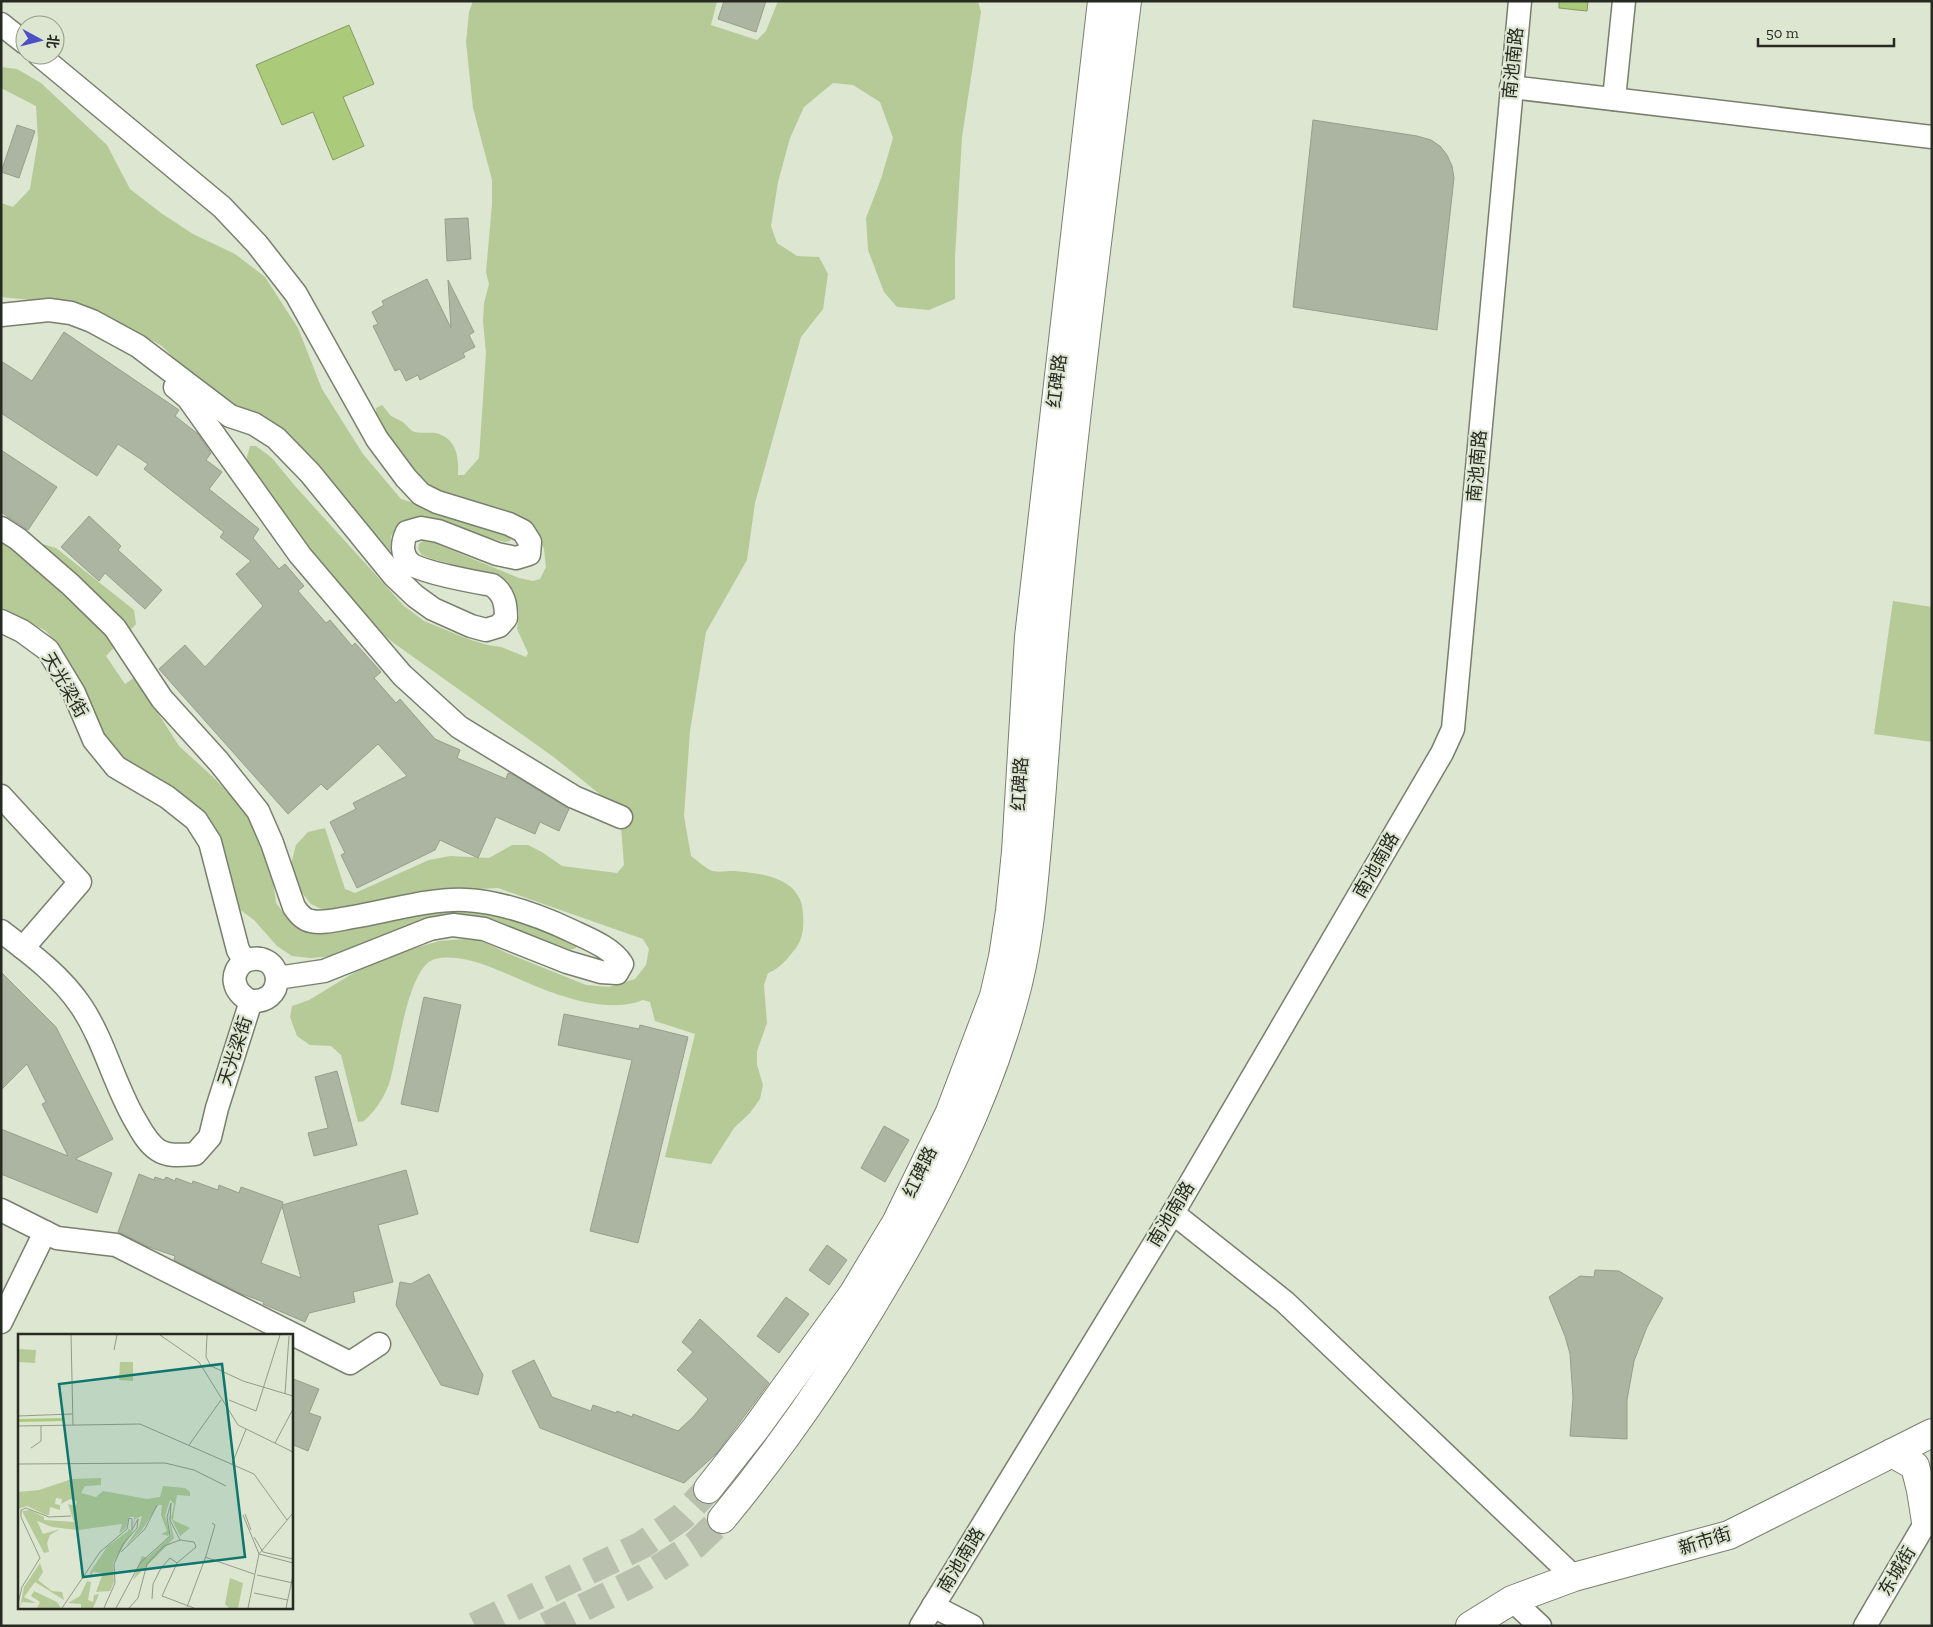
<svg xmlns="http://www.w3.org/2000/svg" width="1933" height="1627" font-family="'Zilla Slab','Noto Sans SC',serif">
<rect width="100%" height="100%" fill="#dde6d1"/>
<g fill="#b5ca97">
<path d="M473 1H717L711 25 757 40 766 31 778 1H978L981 12 962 137 955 257V299L929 310 897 307 884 292 868 250 866 218 881 179 893 138 880 102 853 85 833 83 804 107 790 138 778 182 771 226 777 243 797 256 819 257 828 274 823 309 801 337 755 503 747 560 706 632 690 731 684 816 691 856C697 860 704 867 710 870 716 873 726 871 733 871 762 873 803 878 803 915 804 926 803 938 796 948 787 959 781 968 768 973L764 985 767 1023 757 1051V1065L763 1085 760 1099 750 1113 734 1128 711 1164 665 1157 695 1034 655 1021 650 1002 643 1000C604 1016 548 992 512 976 488 966 461 953 435 959 407 966 398 1057 389 1084 383 1099 376 1110 364 1121L358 1122 341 1055 331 1046 310 1045 297 1036 290 1017 292 1006 309 1000 357 971 402 952 439 941 464 939 479 940 507 953 586 985 609 987 635 979 646 965 649 949 643 939 498 888 479 889 345 911 328 912 311 904 298 888 291 864 296 845 308 832 325 828 345 889 355 893 429 860 450 856 489 858 512 845H528L542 852 562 866 617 873 624 865 621 826 612 804 555 758 391 641 360 614 250 473 247 457 250 446H256L272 458 295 486 404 606 424 621 468 639 488 645 501 647 526 657 528 653 517 629 519 614 516 597 507 582 490 575 429 558 422 555 418 549 419 544 423 541 432 542 519 578 533 581 540 579 546 567 544 549 535 530 525 519 507 511 443 492 428 485 414 473 376 420V408L382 405 391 416 403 422 412 431C420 434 428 432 436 433 457 439 459 457 458 475H464L479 458 486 353 483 321 484 303 489 284 486 272 492 204V180L473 108 466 42 469 12Z"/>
<path d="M1 67 17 69 41 83 107 145 130 189 161 213 193 234 235 254 265 277 298 328 322 389 363 454 401 499 503 530 511 537 510 541 505 542 421 519 399 526 391 536 390 554 234 410 197 381 162 346 102 313 71 304 1 297V203L13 207 30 189 38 140 36 106 1 88Z"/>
<path d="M1 537 39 543 56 548 134 610 136 624 106 656 125 684 135 677 179 746 213 777 250 816 262 845 273 881 276 903 285 915 297 924 454 905 485 907 576 943V948L567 951 486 923 335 956 310 958 292 956 277 946 254 920 239 909 224 847 211 822 185 798 118 757 100 730 64 653 46 631 1 607Z"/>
<path d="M1893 601 1932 607V742L1874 734Z"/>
</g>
<g fill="#abcb7a" stroke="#839b60">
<path d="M1559 1H1588L1587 11 1559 8Z"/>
<path d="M349 25 374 84 343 97 364 146 333 160 313 112 282 125 256 65Z"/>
</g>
<g fill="#acb5a1" stroke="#969f8b" fill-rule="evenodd">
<path d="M724 1H766L756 32 718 19Z"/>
<path d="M1313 120 1417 136 1431 140 1440 146 1447 155 1452 166 1454 178 1437 330 1293 307Z"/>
<path d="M17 125 35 131 19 178 1 172Z"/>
<path d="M468 218 471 259 447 261 445 219Z"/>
<path d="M427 279 451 328 448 280 474 332 469 335 475 347 463 353 465 357 420 380 418 375 406 381 400 369 395 371 373 326 378 324 372 312 384 305 382 301Z"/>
<path d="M64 332 179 410 175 416 198 434 211 453 206 460 222 472 209 489 259 529 253 538 279 569 285 564 304 586 298 591 326 623 330 620 352 646 355 643 381 672 374 678 396 703 400 699 435 739 460 750 457 758 506 779 508 773 512 774 569 809 559 831 540 822 535 834 496 817 478 858 440 840 435 850 357 888 341 855 345 853 330 822 356 809 353 803 407 776 378 744 327 790 321 784 288 814 159 669 185 645 205 667 263 606 236 574 251 561 220 537 224 532 144 469 148 464 118 444 97 476 1 413V361L32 381Z"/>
<path d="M1 450 57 487 28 530 1 512Z"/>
<path d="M89 516 121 546 118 550 162 590 145 609 105 573 99 581 61 547Z"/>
<path d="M1 972 56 1027 113 1139 75 1159 112 1173 97 1213 1 1174V1129L68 1156 42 1104 46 1102 27 1064 1 1090Z"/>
<path d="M424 997 461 1005 438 1112 401 1104Z"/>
<path d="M564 1014 639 1029 640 1025 688 1037 638 1243 590 1231 632 1060 558 1045Z"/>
<path d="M337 1071 357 1145 314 1156 308 1133 328 1128 315 1077Z"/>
<path d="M884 1126 909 1140 885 1182 861 1168Z"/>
<path d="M406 1170 418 1214 378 1225 393 1282 353 1292 355 1302 309 1313 305 1322 263 1304 264 1302 242 1294 174 1260 175 1256 149 1247 118 1232 139 1174 154 1180 155 1177 164 1180 166 1177 175 1181 176 1178 192 1184 193 1181 218 1190 219 1185 239 1193 241 1187 283 1202 282 1205ZM282 1206 301 1278 261 1263Z"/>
<path d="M827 1245 847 1260 829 1285 809 1270Z"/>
<path d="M1595 1270 1619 1271 1663 1298 1647 1327 1634 1361 1627 1400V1439L1570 1436 1573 1398 1570 1354 1565 1336 1549 1297 1580 1276 1594 1277Z"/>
<path d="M429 1274 483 1375 478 1395 441 1385 396 1305 400 1282 411 1284Z"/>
<path d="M786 1297 809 1314 779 1353 757 1336Z"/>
<path d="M700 1319 769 1383 717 1453 684 1483 540 1428 512 1371 534 1360 552 1397 591 1411 593 1405 616 1413 617 1411 632 1417 633 1414 678 1431 693 1417 708 1399 677 1370 693 1352 682 1342Z"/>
<path d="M291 1378 319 1389 309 1413 321 1417 308 1451 291 1444Z"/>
</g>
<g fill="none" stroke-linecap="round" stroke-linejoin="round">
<g stroke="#b9c0ae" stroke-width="28" stroke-dasharray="28 14" stroke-linecap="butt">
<path d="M475 1626 642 1545 682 1517 708 1489"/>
<path d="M546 1626 643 1578 695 1545 722 1519"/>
</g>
<g stroke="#78806d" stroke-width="25">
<g id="minor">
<path d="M1 24 25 43"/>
<path d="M1511 87 1932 137"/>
<path d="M1614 99 1624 1"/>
<path d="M1 315 49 310 71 313 92 321 138 346 230 416 254 424 276 438 310 473 394 576 415 596 433 609 471 626 486 630 499 626 506 618C506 604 504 593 492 585 475 582 422 572 411 564 400 555 402 542 407 532L421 528 438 531 497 554 516 558 529 554 530 542 523 531 509 524 437 502 421 494 406 478 377 439 296 294 257 244 222 207 39 55"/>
<path d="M175 387 188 398 300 555 402 675 459 727 574 797 621 817"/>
<path d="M1 528 18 539 71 585 115 628 162 699 219 762 258 811 272 843 294 907C298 913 304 920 311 921 324 924 340 919 353 917 388 911 432 898 466 900 503 902 538 915 572 931 589 939 612 948 622 964L617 973 601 972 567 962 484 929 453 925 430 929 324 971 277 978C277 994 266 1002 251 1001"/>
<path d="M1 621 22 631 48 650 74 693 94 740 116 767 167 797 196 820 210 842 238 950 245 961C228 973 233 993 251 1001L217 1108 210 1137 195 1154C183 1155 168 1157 158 1150 147 1143 141 1130 135 1120 114 1084 104 1040 81 1006 61 976 30 953 1 931"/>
<path d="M1 796 80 882 23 948"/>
<path d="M245 961C260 955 275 961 277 978"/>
<path d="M1 1210 57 1238 116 1245 350 1363 379 1344"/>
<path d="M1173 1213 1285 1302 1574 1577"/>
<path d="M1 1322 45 1232"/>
<path d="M1512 1600 1540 1626"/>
<path d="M933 1606 972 1626"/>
<path d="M921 1626 1173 1213 1442 753 1453 729 1520 1"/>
<path d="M1865 1626 1926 1522 1932 1519"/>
</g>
</g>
<g stroke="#78806d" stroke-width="30">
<g id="major">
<path d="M1892 1453 1915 1466 1921 1490 1926 1522"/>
<path d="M708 1489 756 1428 853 1294 896 1223 950 1112 994 996 1003 957 1010 911 1016 852 1029 637 1102 1"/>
<path d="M722 1519C785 1443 838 1365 887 1281 939 1193 986 1101 1013 1002 1029 947 1033 891 1038 835 1044 768 1048 701 1054 634 1073 423 1101 212 1127 1"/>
<path d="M1470 1626 1512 1600 1574 1577 1729 1535 1932 1433"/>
</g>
</g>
<use href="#minor" stroke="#fff" stroke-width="22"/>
<use href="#major" stroke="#fff" stroke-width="28"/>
</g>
<g text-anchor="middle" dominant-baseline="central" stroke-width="4.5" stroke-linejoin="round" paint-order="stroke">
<g font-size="18" fill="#272a22" stroke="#dde6d1">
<text transform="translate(1513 63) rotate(-84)">南池南路</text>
<text transform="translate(1057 381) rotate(-83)">红碑路</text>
<text transform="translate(1477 466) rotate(-85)">南池南路</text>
<text transform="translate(65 685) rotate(60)">天光梁街</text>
<text transform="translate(1020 784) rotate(-87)">红碑路</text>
<text transform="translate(1376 865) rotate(-60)">南池南路</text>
<text transform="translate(235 1051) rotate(-72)">天光梁街</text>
<text transform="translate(920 1172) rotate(-64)">红碑路</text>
<text transform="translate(1171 1214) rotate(-59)">南池南路</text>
<text transform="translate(1705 1541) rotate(-17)">新市街</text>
<text transform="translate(961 1560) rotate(-59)">南池南路</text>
<text transform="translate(1897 1571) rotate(-59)">东城街</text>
</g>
</g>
<g transform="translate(18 1334)">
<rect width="275" height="275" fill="#dde6d1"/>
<path d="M0 15 18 16 17 29 0 28ZM102 28H115V47L101 46ZM83 144V151L67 152 63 159 78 163 85 157 129 165 142 163 145 152 167 154 172 158V162L159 161 155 186 172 194 162 202 153 184 156 170 152 166 147 182 152 199 150 202 143 200 149 197 143 181 144 171H140L124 196 107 213 121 193 124 182 117 185 115 193 116 183H111L108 194 101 200 104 190 60 196 34 193 19 187 25 200 42 195 32 201 29 209 31 218 26 219 4 177 12 176 26 183V186L56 188 50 170 58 172 59 167 52 165 43 170 44 165 38 164 37 170 42 171V176L32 173 31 181H28L9 172 0 175V158L21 156 54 145ZM150 178 156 204 115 246 124 222 129 224 153 202ZM113 186 111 195 115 197 95 229 96 248 92 257 78 258 85 239 75 238 72 244V238L89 213 110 197ZM22 229 25 238 20 246 34 257 44 258 46 266 17 248 6 263 18 269 4 268 2 274 6 253ZM212 244 225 249 220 274H211L207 270ZM69 247 73 248 70 266 75 268 76 261 81 260 75 274H63V270L50 269 62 262ZM16 257 39 268 43 274H19L22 268 13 262Z" fill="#b5ca97"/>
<path d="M46 84V87L0 88V85Z" fill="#abcb7a"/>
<path fill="none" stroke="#949b8b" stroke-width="1" d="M53 1 55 91M142 1 181 28 220 91 275 118M189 1 188 23 193 32 225 47 275 62M96 16 99 1M267 60 271 2M211 66 238 77 262 1M0 82 54 80M0 92 122 90 236 140 269 186M257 109 275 75M171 111 203 66M13 114 23 107V92M0 130 147 129 176 136 208 152M214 130 228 95M227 180 233 196M225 181 241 220 275 229M236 203 245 218 275 225M103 218 127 195 139 171M187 223 236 240M239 241 275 249M236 259 270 266M134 265 135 250 143 234 152 224 159 229M0 270 4 253 22 224 3 183V176L8 174 31 183 53 182M169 273 188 222 197 191 194 189M44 274 82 218 109 195 111 184 114 185V196L120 185 119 194 105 210 96 230 97 249 86 274M98 274 122 229 152 202 149 183 153 169 152 186 162 206M111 274 120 264 129 230 146 212 162 206 176 208 178 213 159 229 144 262 176 274M230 274 241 220 275 179M268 274 275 241"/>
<path fill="#0f766e" fill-opacity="0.15" stroke="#0f766e" stroke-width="2.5" d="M204 30 227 223 65 243 41 50Z"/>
<rect width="275" height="275" fill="none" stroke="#272a22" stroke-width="2.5"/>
</g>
<rect width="1933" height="1627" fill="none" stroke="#272a22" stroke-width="5"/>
<g transform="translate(40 40) rotate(97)"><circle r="24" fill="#dde6d1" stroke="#949b8b"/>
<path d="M0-4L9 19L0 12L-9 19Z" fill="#4c4fc6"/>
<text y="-8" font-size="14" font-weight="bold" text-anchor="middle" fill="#272a22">北</text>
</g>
<path d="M1758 38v8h136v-8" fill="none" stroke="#272a22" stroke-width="2.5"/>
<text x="1766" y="38" font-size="15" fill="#272a22" stroke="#dde6d1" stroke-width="4" paint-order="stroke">50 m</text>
</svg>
